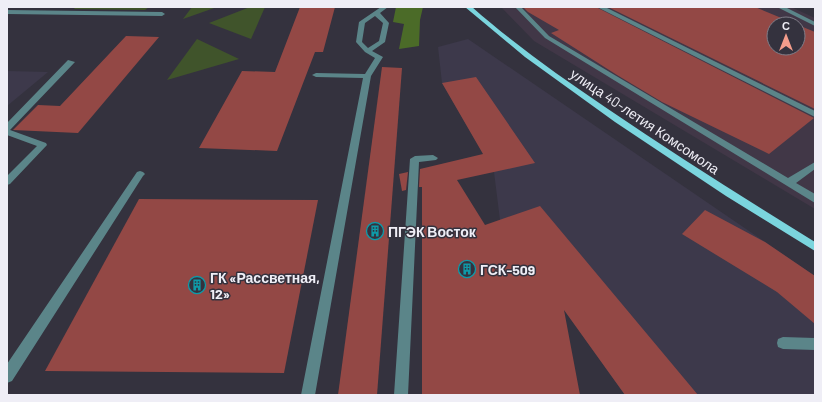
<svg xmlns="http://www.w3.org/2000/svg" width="822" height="402" font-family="Barlow,sans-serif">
<rect width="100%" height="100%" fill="#34323e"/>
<g fill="#3d394b">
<path d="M468 39 815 276V395H625L500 220 494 172 442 83 438 47Z"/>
<path d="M7 71 48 72 7 106Z"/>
</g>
<path fill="#413747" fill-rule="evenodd" d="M501 7H791L815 18V209L534 41ZM774 24H798V48H774Z"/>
<g fill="#40542b">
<path d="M76 7H149L145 10 74 9Z"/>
<path d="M192 7H217L183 19Z"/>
<path d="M250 7H265L251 39 209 23Z"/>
<path d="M197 39 239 59 167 80Z"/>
</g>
<path fill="#4b6b28" d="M396 7H423L420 20 419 46 399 49 404 24 393 22Z"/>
<g fill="#934845">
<path d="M300 7H335L323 52H315L277 151 199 148 242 71 275 72Z"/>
<path d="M523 7H596L814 118 769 154 662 102 617 75 551 33 559 30 528 12Z"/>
<path d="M608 7H755L796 24H774V48H798V25L815 32V109Z"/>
<path d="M126 36 159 37 78 133 13 130 38 105 60 106Z"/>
<path d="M382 67 402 68 377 395H338Z"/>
<path d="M476 77 535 163 457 180 485 225 540 206 698 395H625L564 310 580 395H422V187H419L420 169 483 154 442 83Z"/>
<path d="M408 172 406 190 402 191 399 174Z"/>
<path d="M139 199 318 200 284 373 45 371Z"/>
<path d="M705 210 765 242 815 276V324L777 292 682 234Z"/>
</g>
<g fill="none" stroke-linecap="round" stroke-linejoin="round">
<g fill="#5b8589" fill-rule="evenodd">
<path d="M381 7H388L380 13 389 23 385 42 372 51 383 57 371 76 315 395H301L363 78 316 77 312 75 316 73 365 74 375 58 365 52 356 42 359 22ZM375 16 383 23 379 41 368 48 362 42 365 23Z"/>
<path d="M515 7H521L549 36 788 178 815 162V169L796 183 815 194V203L545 38Z"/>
<path d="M597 7H605L815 111V117Z"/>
<path d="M777 7H785L815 22V26Z"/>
<path d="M7 10 162 12 165 14 162 16 7 14Z"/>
<path d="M68 60 75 62 10 130 46 143 47 145 10 184 7 185V176L37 146 7 135V123Z"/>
<path d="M433 155 438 158 436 160 419 162 408 395H394L410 159 415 156Z"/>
<path d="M140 171 143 172 145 174 143 176 12 381 7 383V364L137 172Z"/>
<path d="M783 337 815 338V350L783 349 778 347 777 343 778 339Z"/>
</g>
<path fill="#7bd5de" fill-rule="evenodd" d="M465 7H472C514 44 559 76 605 107 674 154 744 198 815 242V251L726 196 615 122 525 57Z"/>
</g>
<defs>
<g id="building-ring" transform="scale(0.9)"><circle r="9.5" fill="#34323e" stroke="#0f9aa8" stroke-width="1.5"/><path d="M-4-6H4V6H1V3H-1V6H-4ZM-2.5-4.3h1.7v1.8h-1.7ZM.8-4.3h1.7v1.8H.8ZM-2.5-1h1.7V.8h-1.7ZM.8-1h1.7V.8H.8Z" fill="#0f9aa8"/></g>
</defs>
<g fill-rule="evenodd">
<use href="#building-ring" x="375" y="231"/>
<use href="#building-ring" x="467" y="269"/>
<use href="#building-ring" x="197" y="285"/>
</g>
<g text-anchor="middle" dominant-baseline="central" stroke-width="3" stroke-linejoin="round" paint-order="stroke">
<g font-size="14" fill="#efeef6" stroke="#34323e">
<text transform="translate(645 121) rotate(34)">улица 40-летия Комсомола</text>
</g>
<g font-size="14" font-weight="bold" fill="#efeef6" stroke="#34323e" text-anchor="start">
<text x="388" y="231">ПГЭК Восток</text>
<text x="480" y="269">ГСК-509</text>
<text x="210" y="277">ГК «Рассветная,<tspan x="210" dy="16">12»</tspan></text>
</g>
</g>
<rect width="822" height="402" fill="none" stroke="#efeef6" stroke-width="16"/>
<g transform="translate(786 36)"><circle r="19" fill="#34323e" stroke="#7f7d88"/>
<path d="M0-3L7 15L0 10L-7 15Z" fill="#f49d8c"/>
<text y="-6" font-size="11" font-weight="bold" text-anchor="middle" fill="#efeef6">С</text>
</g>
</svg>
